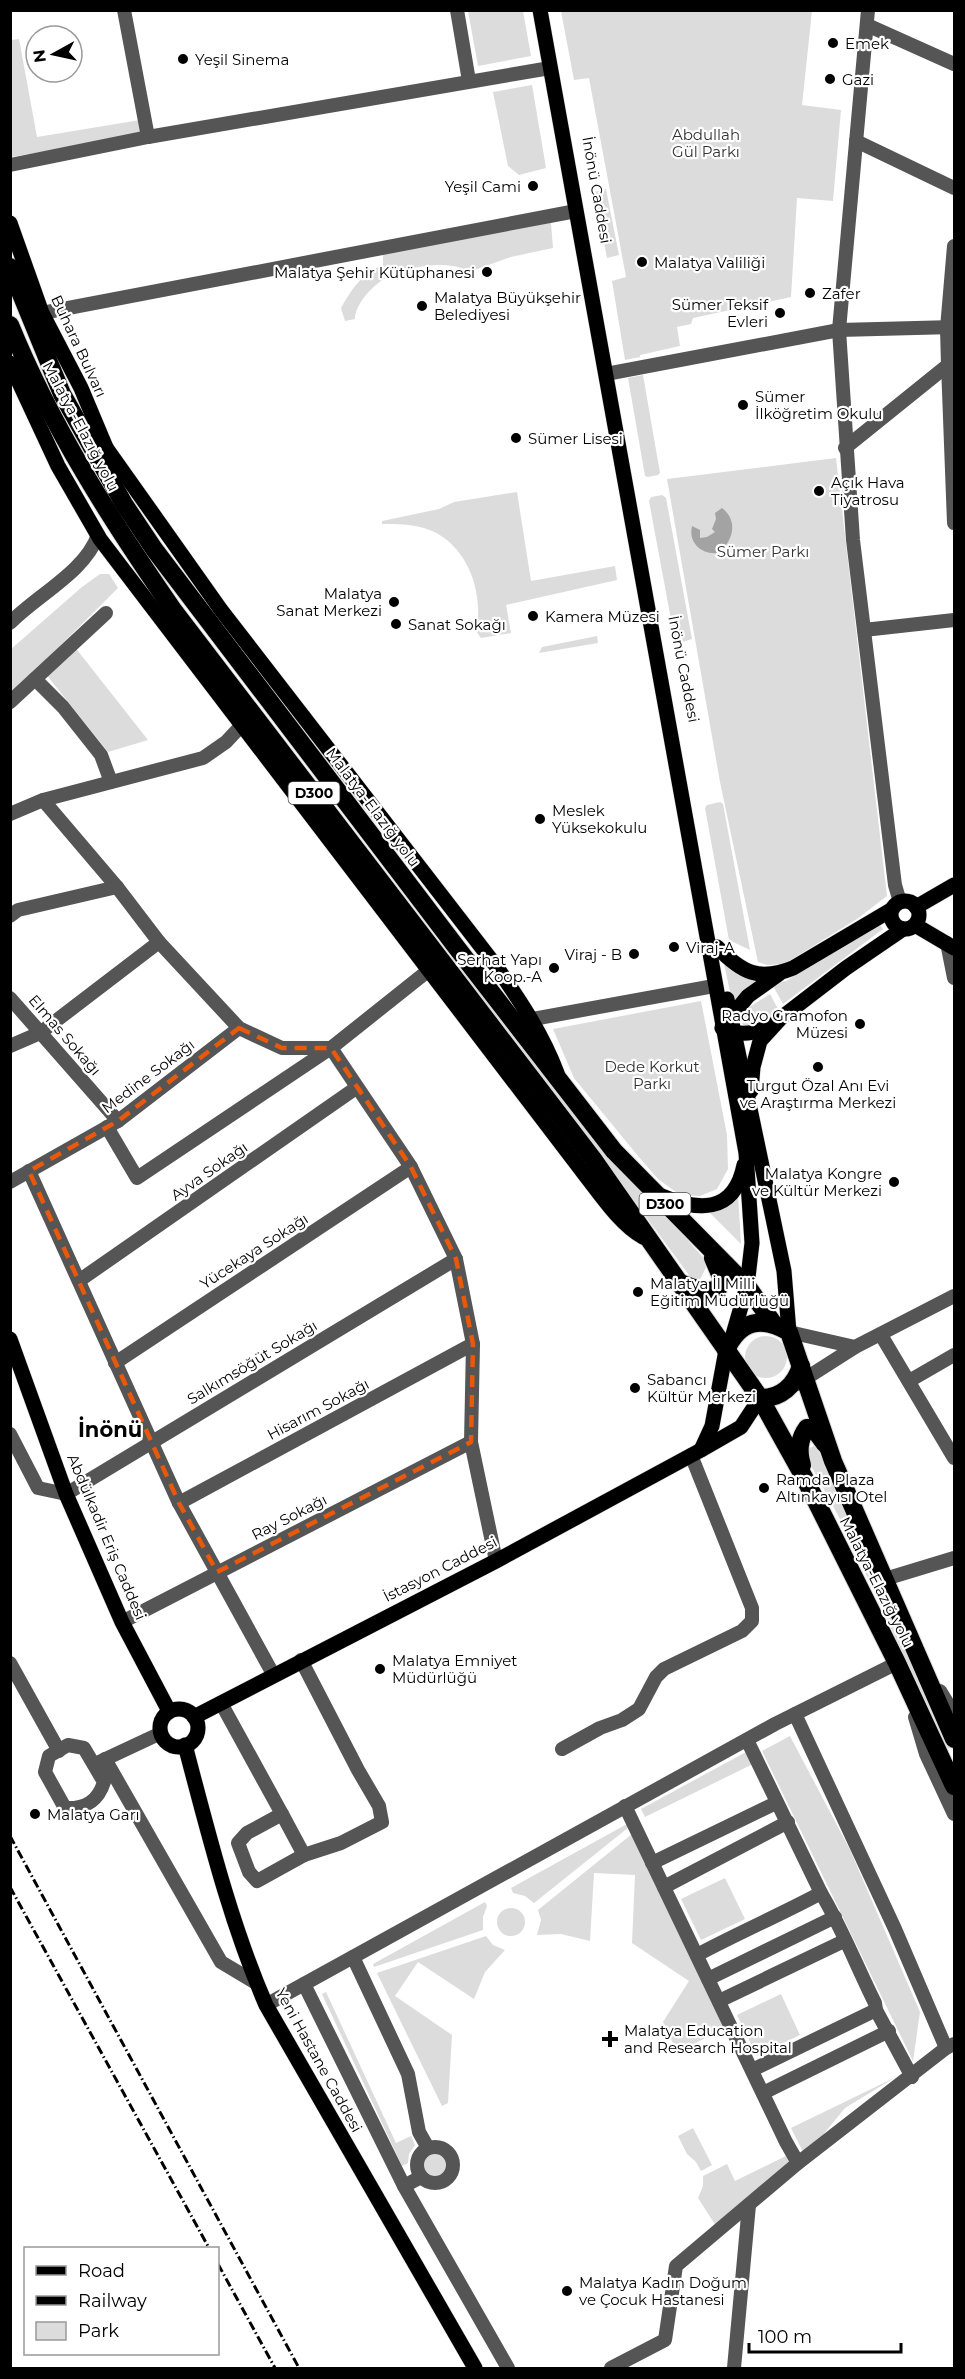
<svg xmlns="http://www.w3.org/2000/svg" width="965" height="2379" font-family="Montserrat,sans-serif">
<rect width="100%" height="100%" fill="#fff"/>
<g fill="#dcdcdc">
<path d="M468 11H523L531 56 478 66Z"/>
<path d="M561 11H812L802 105 841 110 833 201 797 198 791 297 693 318 691 324 677 327 680 346 640 355V357L625 360 612 281 626 277 589 78 574 80Z"/>
<path d="M19 39 37 137 140 120 142 135 11 157V40Z"/>
<path d="M532 85 546 168 519 175 508 166 493 92Z"/>
<path d="M606 189 619 255 607 258 594 192Z"/>
<path d="M549 223H551L553 248 511 257 469 272C451 258 402 267 384 279 371 287 355 305 355 319L345 321 341 308C351 290 363 272 383 265V252Z"/>
<path d="M643 375 660 473 658 475 648 477 645 476 628 378Z"/>
<path d="M836 458 887 896 857 919 784 964 767 965 758 962 720 782 667 479Z"/>
<path d="M517 492 531 581 615 566 617 580 506 605 511 633 481 638 476 631C485 592 466 540 424 528 410 524 396 524 382 524V521L439 509 454 502Z"/>
<path d="M662 495 666 498 692 639 679 643 675 641 649 501 651 497Z"/>
<path d="M100 574H109L118 588 11 695 10 650 82 587Z"/>
<path d="M597 636 598 643 539 653 542 647Z"/>
<path d="M74 646 148 740 108 752 45 673Z"/>
<path d="M720 802 723 804 750 950 729 940 705 808 707 805Z"/>
<path d="M879 924 883 929 783 1004 772 984 786 981Z"/>
<path d="M456 954 619 1163 708 1263 697 1286 618 1179 451 958Z"/>
<path d="M724 964 760 982 733 1005Z"/>
<path d="M770 994 779 1011 769 1021 744 1029 740 1013Z"/>
<path d="M701 1001 727 1135 728 1169 717 1189 700 1196 680 1195 658 1179 638 1156 574 1078 553 1029Z"/>
<path d="M738 1194 741 1244 709 1212Z"/>
<circle cx="766" cy="1357" r="21"/>
<path d="M816 1445 954 1745 948 1749 839 1517 803 1451Z"/>
<path d="M790 1736 850 1850 920 2012 913 2061 762 1751Z"/>
<path d="M748 1751 755 1763 645 1817 641 1809Z"/>
<path d="M627 1824 629 1827 534 1903 525 1896 513 1893 511 1888Z"/>
<path d="M632 1834 726 2028 677 2052 663 2022 689 1981 632 1943 635 1875 594 1873 590 1941 561 1934 537 1935 541 1920 538 1910Z"/>
<path d="M725 1878 745 1919 701 1940 681 1899Z"/>
<path d="M485 1902 487 1906 483 1917V1930L374 1967 373 1964Z"/>
<circle cx="511" cy="1922" r="14"/>
<path d="M486 1936 493 1945 505 1950 485 1972 474 1999 418 1962 395 1996 452 2035 448 2103 442 2106 377 1973Z"/>
<path d="M326 1992 396 2143 411 2136 415 2145 409 2154 408 2163 402 2166 322 1994Z"/>
<path d="M781 1994 800 2035 757 2056 737 2015Z"/>
<path d="M896 2077 845 2108 822 2136 803 2152 791 2128Z"/>
<path d="M693 2128 712 2165 701 2171 696 2162 687 2154 678 2136Z"/>
<circle cx="434" cy="2164" r="14"/>
<path d="M786 2156 791 2164 716 2226 698 2198 703 2186V2176L727 2164 735 2181Z"/>
</g>
<path fill="#a3a3a3" d="M722 508C739 521 733 542 718 553 702 555 688 543 692 526L700 530V538L707 537 715 532 712 529 716 519 715 513Z"/>
<g fill="none" stroke-linecap="round" stroke-linejoin="round">
<g stroke="#dbdbdb" stroke-width="16">
<g id="major">
<path d="M540 10 746 1153 752 1243 747 1286 732 1338"/>
<path d="M10 223 42 313 81 388 110 457"/>
<path d="M10 363 58 466 100 539 582 1171C598 1191 620 1225 643 1237"/>
<path d="M107 449 221 610 496 966C520 1001 542 1033 557 1073"/>
<circle cx="905" cy="915" r="14"/>
<path d="M916 907 954 885"/>
<path d="M915 925 954 948"/>
<path d="M717 947C741 972 759 982 793 968L891 910"/>
<path d="M727 999 784 1271 789 1332"/>
<path d="M771 1025C755 1034 739 1037 722 1028L748 996 779 974"/>
<path d="M751 1091 753 1067 760 1041 781 1018 846 968 903 929"/>
<path d="M659 1195C697 1211 734 1215 744 1165"/>
<path d="M10 1339 66 1494 122 1622 169 1711"/>
<path d="M701 1450 712 1426 726 1350"/>
<circle cx="179" cy="1728" r="19"/>
<path d="M194 1717 496 1561 701 1450 741 1427 760 1398"/>
<path d="M185 1745C208 1832 230 1922 266 2005L475 2368"/>
</g>
</g>
<g stroke="#dbdbdb" stroke-width="20">
<g id="highway">
<path d="M10 267 62 394 124 504 154 549 457 948 614 1151 747 1286 773 1323"/>
<path d="M10 325C52 428 111 520 174 611L593 1159 760 1398 805 1479 897 1663 954 1786"/>
<path d="M680 1283 705 1292 718 1289 722 1279 713 1258"/>
<path d="M726 1350C740 1320 761 1316 789 1332L833 1461 954 1739"/>
<path d="M760 1398C781 1399 795 1385 801 1366"/>
<path d="M802 1465C798 1452 798 1440 807 1428L814 1429 825 1444"/>
</g>
</g>
<g stroke="#555" stroke-width="14">
<path d="M124 10 148 137"/>
<path d="M457 10 469 81"/>
<path d="M868 10 839 330 853 540 895 885 900 902"/>
<path d="M867 25 954 64"/>
<path d="M856 141 954 188"/>
<path d="M10 165 148 137 550 68"/>
<path d="M42 313 576 211"/>
<path d="M948 365 954 523"/>
<path d="M606 374 839 330 954 327"/>
<path d="M845 448 948 365 947 328 954 246"/>
<path d="M10 623C37 595 85 572 98 535"/>
<path d="M864 630 954 620"/>
<path d="M35 679 63 707 101 755 111 782"/>
<path d="M10 702 106 613"/>
<path d="M43 800 117 887 159 942 239 1028 282 1048H331L411 1167 456 1259 473 1344 471 1442 496 1561"/>
<path d="M10 814 43 800 203 758 226 742 241 726"/>
<path d="M10 916 18 910 117 887"/>
<path d="M947 943 954 978"/>
<path d="M10 998 118 1121"/>
<path d="M533 1019 714 986"/>
<path d="M10 1046 40 1033 159 942"/>
<path d="M107 1127 137 1178 331 1048 429 970"/>
<path d="M29 1171 179 1503 273 1674"/>
<path d="M10 1182 118 1121 239 1028"/>
<path d="M80 1280 356 1088"/>
<path d="M789 1332 855 1347"/>
<path d="M881 1335 954 1458"/>
<path d="M115 1363 411 1167"/>
<path d="M909 1381 954 1355"/>
<path d="M797 1384 855 1347 954 1296"/>
<path d="M10 1434 38 1488 66 1494 456 1259"/>
<path d="M179 1503 473 1344"/>
<path d="M885 1579 954 1558"/>
<path d="M122 1622 471 1442"/>
<path d="M10 1663 59 1751"/>
<path d="M940 1691 954 1714"/>
<path d="M221 1703 282 1814 247 1833 238 1843 249 1872 257 1881 304 1855 341 1843 382 1822 379 1806 358 1770 301 1660"/>
<path d="M795 1714 895 1929 946 2048"/>
<path d="M915 1717 926 1754 954 1814"/>
<path d="M747 1740 821 1893C842 1928 857 1967 875 2003L876 2010 912 2077"/>
<path d="M68 1745 84 1748 104 1782C98 1801 86 1809 65 1808L45 1772 49 1756Z"/>
<path d="M562 1749 600 1728 622 1720 639 1709 656 1677 664 1669 742 1631 752 1621V1608L691 1455"/>
<path d="M105 1759 221 1962 256 1983"/>
<path d="M99 1762 161 1733"/>
<path d="M625 1806 786 2142 798 2163"/>
<path d="M282 1814 304 1855"/>
<path d="M652 1863 776 1803"/>
<path d="M664 1887 788 1822"/>
<path d="M697 1955C738 1933 780 1915 821 1893"/>
<path d="M353 1957 408 2074 419 2132 428 2148"/>
<path d="M708 1979 835 1917"/>
<path d="M304 1984 404 2186 421 2177"/>
<path d="M719 2001 844 1941"/>
<path d="M266 2005 775 1724 897 1663"/>
<path d="M752 2070 876 2010"/>
<path d="M763 2093 889 2031"/>
<circle cx="435" cy="2165" r="18"/>
<path d="M404 2186 508 2368"/>
<path d="M611 2368 665 2340 676 2266 798 2163 946 2048 954 2044"/>
<path d="M734 2368 749 2205"/>
</g>
<use href="#major" stroke="#000" stroke-width="15"/>
<use href="#highway" stroke="#000" stroke-width="18"/>
<g stroke="#000" stroke-width="3" stroke-dasharray="9 3 1.5 3" stroke-linecap="butt">
<path d="M10 1836 299 2368"/>
<path d="M10 1887 209 2248"/>
<path d="M218 2264 275 2368"/>
</g>
</g>
<path fill="none" stroke="#e8590c" stroke-width="4.5" stroke-dasharray="12 8" stroke-linejoin="round" d="M239 1028 282 1048H331L411 1167 456 1259 473 1344 471 1442 217 1572 179 1503 29 1171 118 1121Z"/>
<g fill="#000" stroke="#fff" stroke-width="2">
<circle cx="833" cy="43" r="6"/>
<circle cx="183" cy="59" r="6"/>
<circle cx="830" cy="79" r="6"/>
<circle cx="533" cy="186" r="6"/>
<circle cx="642" cy="262" r="6"/>
<circle cx="487" cy="272" r="6"/>
<circle cx="810" cy="293" r="6"/>
<circle cx="422" cy="306" r="6"/>
<circle cx="780" cy="313" r="6"/>
<circle cx="743" cy="405" r="6"/>
<circle cx="516" cy="438" r="6"/>
<circle cx="819" cy="491" r="6"/>
<circle cx="394" cy="602" r="6"/>
<circle cx="533" cy="616" r="6"/>
<circle cx="396" cy="624" r="6"/>
<circle cx="540" cy="819" r="6"/>
<circle cx="674" cy="947" r="6"/>
<circle cx="634" cy="954" r="6"/>
<circle cx="554" cy="968" r="6"/>
<circle cx="860" cy="1024" r="6"/>
<circle cx="818" cy="1067" r="6"/>
<circle cx="894" cy="1182" r="6"/>
<circle cx="638" cy="1292" r="6"/>
<circle cx="635" cy="1388" r="6"/>
<circle cx="764" cy="1488" r="6"/>
<circle cx="380" cy="1669" r="6"/>
<circle cx="35" cy="1814" r="6"/>
<path d="M607 2030h6v6h6v6h-6v6h-6v-6h-6v-6h6z"/>
<circle cx="567" cy="2291" r="6"/>
</g>
<g text-anchor="middle" dominant-baseline="central" stroke-width="4.5" stroke-linejoin="round" paint-order="stroke">
<g fill="#fff" stroke="#4c4c4c" stroke-width="1.5">
<rect x="288.5" y="782" width="51" height="22" rx="4.5"/>
<rect x="639.5" y="1193" width="51" height="22" rx="4.5"/>
</g>
<g font-size="14" font-weight="bold" fill="#000">
<text x="314" y="793">D300</text>
<text x="665" y="1204">D300</text>
</g>
<g font-size="15" fill="#000" stroke="#fff" text-anchor="start">
<text x="845" y="43">Emek</text>
<text x="195" y="59">Yeşil Sinema</text>
<text x="842" y="79">Gazi</text>
<text x="521" y="186" text-anchor="end">Yeşil Cami</text>
<text x="654" y="262">Malatya Valiliği</text>
<text x="475" y="272" text-anchor="end">Malatya Şehir Kütüphanesi</text>
<text x="822" y="293">Zafer</text>
<text x="434" y="297">Malatya Büyükşehir<tspan x="434" dy="17">Belediyesi</tspan></text>
<text x="768" y="304" text-anchor="end">Sümer Teksif<tspan x="768" dy="17">Evleri</tspan></text>
<text x="755" y="396">Sümer<tspan x="755" dy="17">İlköğretim Okulu</tspan></text>
<text x="528" y="438">Sümer Lisesi</text>
<text x="831" y="482">Açık Hava<tspan x="831" dy="17">Tiyatrosu</tspan></text>
<text x="382" y="593" text-anchor="end">Malatya<tspan x="382" dy="17">Sanat Merkezi</tspan></text>
<text x="545" y="616">Kamera Müzesi</text>
<text x="408" y="624">Sanat Sokağı</text>
<text x="552" y="810">Meslek<tspan x="552" dy="17">Yüksekokulu</tspan></text>
<text x="686" y="947">Viraj-A</text>
<text x="622" y="954" text-anchor="end">Viraj - B</text>
<text x="542" y="959" text-anchor="end">Serhat Yapı<tspan x="542" dy="17">Koop.-A</tspan></text>
<text x="848" y="1015" text-anchor="end">Radyo Gramofon<tspan x="848" dy="17">Müzesi</tspan></text>
<text x="818" y="1085" text-anchor="middle">Turgut Özal Anı Evi<tspan x="818" dy="17">ve Araştırma Merkezi</tspan></text>
<text x="882" y="1173" text-anchor="end">Malatya Kongre<tspan x="882" dy="17">ve Kültür Merkezi</tspan></text>
<text x="650" y="1283">Malatya İl Milli<tspan x="650" dy="17">Eğitim Müdürlüğü</tspan></text>
<text x="647" y="1379">Sabancı<tspan x="647" dy="17">Kültür Merkezi</tspan></text>
<text x="776" y="1479">Ramda Plaza<tspan x="776" dy="17">Altınkayısı Otel</tspan></text>
<text x="392" y="1660">Malatya Emniyet<tspan x="392" dy="17">Müdürlüğü</tspan></text>
<text x="47" y="1814">Malatya Garı</text>
<text x="624" y="2030">Malatya Education<tspan x="624" dy="17">and Research Hospital</tspan></text>
<text x="579" y="2282">Malatya Kadın Doğum<tspan x="579" dy="17">ve Çocuk Hastanesi</tspan></text>
</g>
<g font-size="15" fill="#333" stroke="#fff">
<text x="706" y="134">Abdullah<tspan x="706" dy="17">Gül Parkı</tspan></text>
<text x="763" y="551">Sümer Parkı</text>
<text x="652" y="1066">Dede Korkut<tspan x="652" dy="17">Parkı</tspan></text>
</g>
<g font-size="15" fill="#000" stroke="#fff">
<text transform="translate(597 190) rotate(80)">İnönü Caddesi</text>
<text transform="translate(79 346) rotate(65)">Buhara Bulvarı</text>
<text transform="translate(81 426) rotate(62)">Malatya-Elazığ yolu</text>
<text transform="translate(684 669) rotate(79)">İnönü Caddesi</text>
<text transform="translate(373 807) rotate(53)">Malatya-Elazığ yolu</text>
<text transform="translate(65 1035) rotate(49)">Elmas Sokağı</text>
<text transform="translate(148 1076) rotate(-37)">Medine Sokağı</text>
<text transform="translate(209 1171) rotate(-35)">Ayva Sokağı</text>
<text transform="translate(254 1251) rotate(-33)">Yücekaya Sokağı</text>
<text transform="translate(252 1362) rotate(-31)">Salkımsöğüt Sokağı</text>
<text transform="translate(318 1409) rotate(-28)">Hisarım Sokağı</text>
<text transform="translate(289 1517) rotate(-27)">Ray Sokağı</text>
<text transform="translate(107 1537) rotate(67)">Abdülkadir Eriş Caddesi</text>
<text transform="translate(440 1569) rotate(-27)">İstasyon Caddesi</text>
<text transform="translate(877 1582) rotate(63)">Malatya-Elazığ yolu</text>
<text transform="translate(319 2060) rotate(61)">Yeni Hastane Caddesi</text>
</g>
<g font-size="21" font-weight="bold" fill="#000" stroke="#fff">
<text x="110" y="1429">İnönü</text>
</g>
</g>
<rect width="965" height="2379" fill="none" stroke="#000000" stroke-width="24"/>
<rect x="24" y="2247" width="195" height="108" fill="#ffffff" stroke="#999999" stroke-width="1.5"/>
<rect x="36" y="2266" width="30" height="9" fill="#000000" stroke="#999999" stroke-width="1.5"/>
<text x="78" y="2277" font-size="18" fill="#000000">Road</text>
<rect x="36" y="2296" width="30" height="9" fill="#000000" stroke="#999999" stroke-width="1.5"/>
<text x="78" y="2307" font-size="18" fill="#000000">Railway</text>
<rect x="36" y="2322" width="30" height="18" fill="#dcdcdc" stroke="#999999" stroke-width="1.5"/>
<text x="78" y="2337" font-size="18" fill="#000000">Park</text>
<g transform="translate(54 54) rotate(262)"><circle r="28" fill="#ffffff" stroke="#999999" stroke-width="1.5"/>
<path d="M0-4.5L10 22L0 15L-10 22Z" fill="#000000"/>
<text y="-9" font-size="16" font-weight="bold" text-anchor="middle" fill="#000000">N</text>
</g>
<path d="M749 2343v9h152v-9" fill="none" stroke="#000000" stroke-width="3"/>
<text x="758" y="2343" font-size="18" fill="#000000" stroke="#ffffff" stroke-width="4.5" paint-order="stroke">100 m</text>
</svg>
